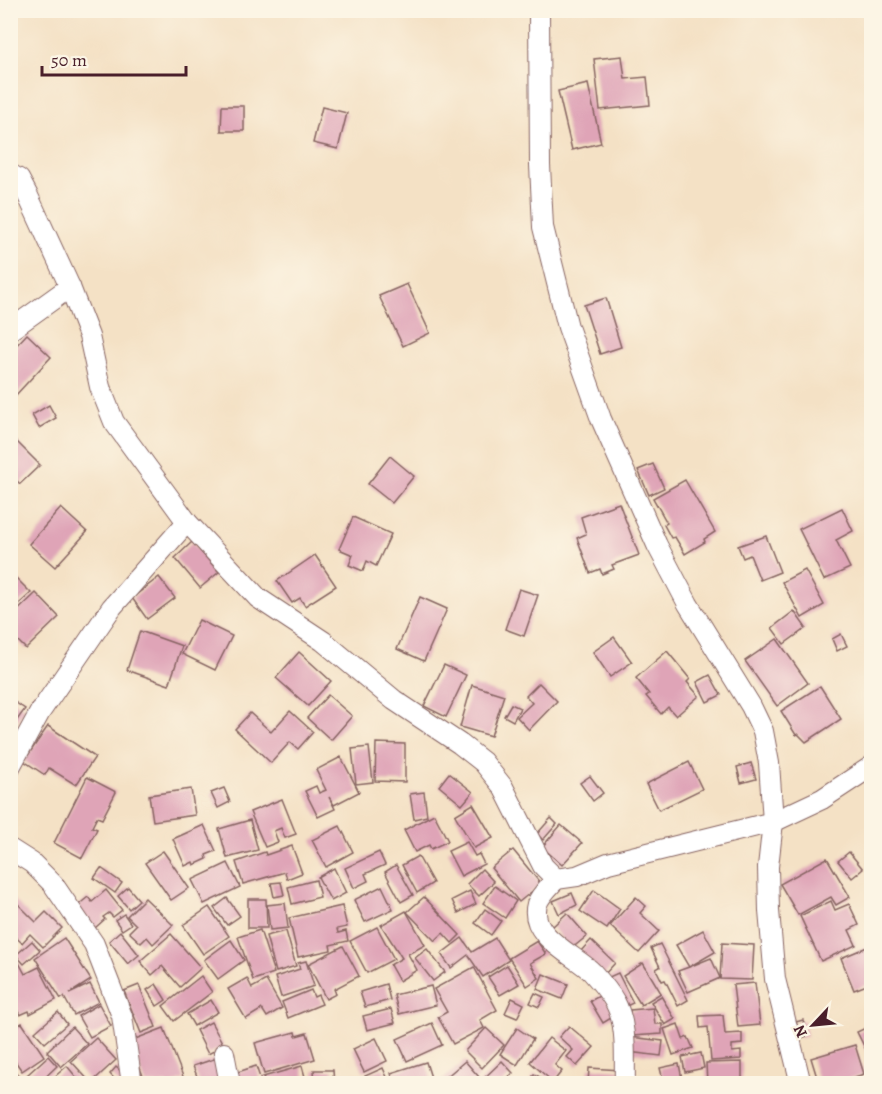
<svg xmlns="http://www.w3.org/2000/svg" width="882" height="1094" font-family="Alegreya,serif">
<rect width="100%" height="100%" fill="#fcf5e5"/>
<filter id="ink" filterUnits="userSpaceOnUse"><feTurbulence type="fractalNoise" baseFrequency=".0167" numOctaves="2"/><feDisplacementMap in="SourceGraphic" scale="12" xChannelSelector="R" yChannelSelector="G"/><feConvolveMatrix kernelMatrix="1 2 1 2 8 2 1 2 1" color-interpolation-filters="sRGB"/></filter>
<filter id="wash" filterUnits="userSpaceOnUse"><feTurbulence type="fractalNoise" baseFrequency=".008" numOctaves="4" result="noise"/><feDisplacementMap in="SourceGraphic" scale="24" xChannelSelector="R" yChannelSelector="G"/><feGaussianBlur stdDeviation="1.35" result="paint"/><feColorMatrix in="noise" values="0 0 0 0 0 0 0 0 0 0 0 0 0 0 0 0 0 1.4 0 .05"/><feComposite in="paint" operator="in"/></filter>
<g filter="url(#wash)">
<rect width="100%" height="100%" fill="#f4e1c5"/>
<g id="blocks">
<g fill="#dfa4b7">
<path d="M622 56 625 79 647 77 650 105 600 110 594 59Z"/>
<path d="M588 84 601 143 572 150 558 91Z"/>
<path d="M222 106H244V131H221Z"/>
<path d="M322 107 347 113 338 149 313 143Z"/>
<path d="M407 284 430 333 403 346 379 296Z"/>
<path d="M606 298 621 347 600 354 584 305Z"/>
<path d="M27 334 51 357 14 397 10 394V352Z"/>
<path d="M49 405 56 418 39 428 32 415Z"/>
<path d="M10 435 40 465 20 484 10 474Z"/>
<path d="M390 456 414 476 392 503 368 484Z"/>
<path d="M653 464 664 488 649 495 638 470Z"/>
<path d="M685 480 715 532 704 539 705 542 685 554 675 537 671 538 664 525 667 523 653 498Z"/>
<path d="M619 503 639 555 612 565 614 569 602 574 600 569 590 573 577 538 586 534 581 517Z"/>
<path d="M61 508 87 532 55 567 29 544Z"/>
<path d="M842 508 853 531 836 540 850 568 824 580 799 529Z"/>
<path d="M353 517 391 534 376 566 367 561 363 571 349 565 353 555 339 549Z"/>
<path d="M766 536 780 572 760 580 750 555 743 558 738 546Z"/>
<path d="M192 542 219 572 200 588 175 558Z"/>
<path d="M315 555 336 586 305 606 300 598 292 603 277 581Z"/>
<path d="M805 570 824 605 802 618 782 582Z"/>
<path d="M10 572 31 593 10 612Z"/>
<path d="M159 577 175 598 147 619 132 598Z"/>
<path d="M519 589 538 595 524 636 505 629Z"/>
<path d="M36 593 59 617 26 649 10 633V618Z"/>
<path d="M420 597 447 609 424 661 397 649Z"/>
<path d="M794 611 806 628 784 644 772 628Z"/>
<path d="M199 620 232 636 215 670 182 654Z"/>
<path d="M140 631 182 646 169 685 127 670Z"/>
<path d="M841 634 847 646 837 651 832 639Z"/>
<path d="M614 637 632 662 610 677 593 652Z"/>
<path d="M777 639 808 683 777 706 745 661Z"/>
<path d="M667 651 690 679 687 682 699 696 676 716 668 707 661 714 646 696 649 694 636 678Z"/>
<path d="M299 652 331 681 308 706 276 678Z"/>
<path d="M444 665 466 675 446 717 424 706Z"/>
<path d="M710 675 721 695 707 702 697 682Z"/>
<path d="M539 683 557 701 529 730 517 717 532 703 526 696Z"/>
<path d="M472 685 504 695 491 736 460 727Z"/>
<path d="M820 686 841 719 806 742 798 734 796 735 781 711Z"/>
<path d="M328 695 352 716 331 740 307 718Z"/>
<path d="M10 699 25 709 10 730Z"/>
<path d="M511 704 520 708 513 721 504 716Z"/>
<path d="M290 711 313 732 298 749 290 742 271 763 235 729 250 713 271 732Z"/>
<path d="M48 726 95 757 76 785 49 768 45 775 24 761Z"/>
<path d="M376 743 405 744V782L375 781Z"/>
<path d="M369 747 373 782 356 784 352 749Z"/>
<path d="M341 757 359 792 334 805 329 797 335 809 318 817 305 791 316 786 319 793 326 790 316 770Z"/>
<path d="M689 762 702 789 659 810 646 784Z"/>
<path d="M751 763 756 779 741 783 737 767Z"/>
<path d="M449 773 473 792 462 805 439 786Z"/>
<path d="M590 776 603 793 593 801 580 783Z"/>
<path d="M87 777 116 792 102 819 97 817 92 827 97 829 82 858 54 843Z"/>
<path d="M224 788 230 802 218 808 211 793Z"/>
<path d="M191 789 195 815 153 821 149 795Z"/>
<path d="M424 792 427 816 414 819 410 794Z"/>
<path d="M282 799 296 834 285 838 281 828 274 831 278 842 265 847 250 812Z"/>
<path d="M473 804 493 838 474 848 455 815Z"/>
<path d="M434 814 448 841 431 849 429 845 415 852 404 830Z"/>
<path d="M551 818 557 824 543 840 537 834Z"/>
<path d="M250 820 258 850 227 858 219 829Z"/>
<path d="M204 825 216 851 206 855 207 859 194 865 193 862 185 866 173 839Z"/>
<path d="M561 825 582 843 562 865 542 847Z"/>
<path d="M340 826 353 852 326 867 312 840Z"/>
<path d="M467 842 475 856 479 854 484 864 461 876 448 851Z"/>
<path d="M292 846 302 873 287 879 285 872 243 884 236 862 265 852 266 855Z"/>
<path d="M513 850 541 884 519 902 491 868Z"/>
<path d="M163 851 189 888 171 900 145 863Z"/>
<path d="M379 852 385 865 365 874 368 881 354 888 345 868Z"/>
<path d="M849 852 863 869 852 878 838 861Z"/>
<path d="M418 856 433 883 417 893 402 865Z"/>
<path d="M827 858 850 897 836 905 831 897 798 915 780 884Z"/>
<path d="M228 863 240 887 204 904 192 880Z"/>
<path d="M396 865 413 895 401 902 385 872Z"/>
<path d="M101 868 122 883 115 893 94 878Z"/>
<path d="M334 868 346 893 331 901 318 877Z"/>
<path d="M482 869 494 882 479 896 467 884Z"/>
<path d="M316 880 320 897 292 904 288 887Z"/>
<path d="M281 882 284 895 274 897 271 883Z"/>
<path d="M382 886 393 909 365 922 354 900Z"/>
<path d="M495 886 516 901 505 918 483 903Z"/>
<path d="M128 887 139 900 129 909 118 896Z"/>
<path d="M106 890 122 910 113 917 109 913 103 917 105 919 95 928 77 906 88 897 92 902Z"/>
<path d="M594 890 620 909 607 929 580 911Z"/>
<path d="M470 891 476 904 458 913 452 900Z"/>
<path d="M572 893 577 905 559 914 553 901Z"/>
<path d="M424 897 460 935 452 943 443 933 435 941 407 912Z"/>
<path d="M636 897 646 906 640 913 659 931 639 953 610 926Z"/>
<path d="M145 898 173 925 153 944 147 937 141 943 129 932 136 925 127 916Z"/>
<path d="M227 898 240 916 227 925 214 908Z"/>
<path d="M13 899 36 922 46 912 62 928 43 947 30 934 22 943 10 932V901Z"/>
<path d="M248 899H266L267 928H248Z"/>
<path d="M831 901 835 910 849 904 859 925 849 930 856 945 821 961 800 916Z"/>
<path d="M285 903 288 928 270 930 267 905Z"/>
<path d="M342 906 347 927 337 929 338 933 346 931 348 941 330 945 331 950 298 957 289 918Z"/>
<path d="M209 907 229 936 203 954 183 925Z"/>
<path d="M485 909 501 921 491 935 475 923Z"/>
<path d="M406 911 425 945 408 954 417 970 399 981 390 965 402 958 381 925Z"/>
<path d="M567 913 587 936 571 949 552 927Z"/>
<path d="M124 914 131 924 122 930 115 920Z"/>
<path d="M377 927 394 959 367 973 350 941Z"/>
<path d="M260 930 274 973 253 980 238 937Z"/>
<path d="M703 930 715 952 689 967 711 958 720 978 688 992 678 971 689 967 676 945Z"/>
<path d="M120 931 139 955 128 964 109 941Z"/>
<path d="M286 931 296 966 276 972 266 936Z"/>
<path d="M171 934 201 968 180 987 162 966 152 975 140 961Z"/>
<path d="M64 938 91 980 69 994 90 984 99 1002 74 1015 64 997 61 999 35 958Z"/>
<path d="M462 938 472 952 495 938 509 960 483 977 468 955 451 968 441 954Z"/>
<path d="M231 940 244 960 218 979 204 960Z"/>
<path d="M591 940 615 963 604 975 580 952Z"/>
<path d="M32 941 40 950 24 964 16 955Z"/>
<path d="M537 941 546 954 530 963 539 978 527 986 509 958Z"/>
<path d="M722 943 754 945 752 980 720 979Z"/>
<path d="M660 944 688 1000 678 1006 665 980 662 981 656 969 660 967 651 948Z"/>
<path d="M872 945V983L854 990 841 958Z"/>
<path d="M343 946 359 976 334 989 336 994 326 999 308 964Z"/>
<path d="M427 949 445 972 433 981 415 958Z"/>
<path d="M17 959 25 974 39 967 56 1000 30 1014 29 1011 20 1015 10 997V963Z"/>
<path d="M306 961 314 986 281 997 275 977 300 969 298 963Z"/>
<path d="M643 963 661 993 641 1005 623 976Z"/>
<path d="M507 965 519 984 500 995 488 977Z"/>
<path d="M474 967 497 1010 480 1020 484 1028 453 1044 438 1017 447 1012 434 989Z"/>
<path d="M618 973 633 1003 624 1007 609 977Z"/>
<path d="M543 974 568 984 562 999 537 989Z"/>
<path d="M201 976 212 992 174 1021 163 1006Z"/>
<path d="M247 978 252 988 266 980 282 1008 267 1017 262 1009 246 1019 228 989Z"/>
<path d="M755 983 760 1025 738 1027 733 985Z"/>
<path d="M156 984 166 1000 157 1006 147 990Z"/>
<path d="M386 984 390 1000 365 1007 360 992Z"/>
<path d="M139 985 156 1027 141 1033 124 991Z"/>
<path d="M431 986 436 1005 399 1014 394 995Z"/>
<path d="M311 990 314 997 318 995 322 1004 288 1018 282 1002Z"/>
<path d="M535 993 544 997 539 1007 530 1003Z"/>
<path d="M603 994 616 1015 603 1023 590 1001Z"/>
<path d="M661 996 675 1019 665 1025 651 1002Z"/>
<path d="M512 998 524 1004 517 1018 505 1013Z"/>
<path d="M211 1000 218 1012 194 1026 187 1014Z"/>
<path d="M99 1004 111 1026 90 1037 78 1016Z"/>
<path d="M653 1008 655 1024H662V1034L632 1036 630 1010Z"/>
<path d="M391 1009 395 1023 367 1030 363 1016Z"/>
<path d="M58 1012 67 1024 45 1043 35 1032Z"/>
<path d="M723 1015 725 1034 742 1033V1044L732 1045V1052L741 1051V1059L711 1061 708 1027 700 1028 699 1016Z"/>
<path d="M803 1020 807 1036 801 1038 796 1022Z"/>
<path d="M211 1022 224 1046 208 1054 196 1030Z"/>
<path d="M22 1023 44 1056 22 1071 10 1054V1030Z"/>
<path d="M432 1023 442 1045 407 1061 397 1039Z"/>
<path d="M678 1024 683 1039 688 1037 693 1048 673 1055 664 1029Z"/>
<path d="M872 1025V1062L857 1032Z"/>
<path d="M569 1026 594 1047 577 1066 567 1057 573 1050 559 1037Z"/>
<path d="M72 1027 87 1044 61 1067 47 1051Z"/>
<path d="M164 1028 184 1079 173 1084H146L130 1041Z"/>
<path d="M486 1028 504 1045 482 1068 465 1051Z"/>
<path d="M517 1028 533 1039 517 1065 500 1054Z"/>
<path d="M295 1032 296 1036 307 1033 315 1059 264 1074 255 1043Z"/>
<path d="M630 1037 663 1041 661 1056 628 1052Z"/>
<path d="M96 1038 116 1060 91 1083 71 1061Z"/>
<path d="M376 1038 387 1061 364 1072 353 1049Z"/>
<path d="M549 1038 566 1051 555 1065 562 1071 553 1082 530 1062Z"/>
<path d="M855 1045 864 1074 833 1084H819L811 1058Z"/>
<path d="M701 1053 704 1068 685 1072 682 1057Z"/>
<path d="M48 1056 57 1066 38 1084H17Z"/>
<path d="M217 1058 226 1084H200L193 1066Z"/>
<path d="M465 1061 479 1077 472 1084H438Z"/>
<path d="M502 1061 513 1073 501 1084H478Z"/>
<path d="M426 1062 433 1084H394L391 1073Z"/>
<path d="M742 1062V1084H707L706 1063Z"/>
<path d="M679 1064 683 1084H664L660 1068Z"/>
<path d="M10 1066 22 1079 16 1084H10Z"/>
<path d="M67 1066 82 1084H46Z"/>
<path d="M256 1066 262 1084H235L232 1074Z"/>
<path d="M302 1066 307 1084H266L263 1077Z"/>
<path d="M116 1067 128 1078 123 1084H119L110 1074Z"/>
<path d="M383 1068 390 1084H369L365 1076Z"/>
<path d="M589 1068 621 1070 620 1084H588Z"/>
<path d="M314 1070H333L334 1084H315Z"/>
<path d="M534 1074 549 1082V1084H529Z"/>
</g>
</g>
</g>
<g filter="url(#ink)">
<use href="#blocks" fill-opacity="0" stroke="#866361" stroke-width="1.5"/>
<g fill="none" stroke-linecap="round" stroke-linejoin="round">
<g stroke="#866361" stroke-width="22">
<g id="street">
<path d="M539 10 540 165 543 227 568 327 601 419 657 545 688 604 751 706 763 731 769 763 773 822 768 867 769 911 775 979 801 1084"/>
<path d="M10 174 19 179 28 196 70 287 89 336 100 387 114 422 187 522 258 598 323 641 394 700 460 744 483 762 503 787 543 866 556 879 577 876 608 863 773 822 822 799 872 766"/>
<path d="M10 330 70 287"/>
<path d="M10 767 40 712 112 607 187 522"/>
<path d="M10 849 32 863 53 884 94 944 122 1016 132 1084"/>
<path d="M556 879C550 886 540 895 537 904 528 936 575 955 592 972 600 981 609 991 615 1002 628 1026 624 1057 625 1084"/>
<path d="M224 1053 230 1084"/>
</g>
</g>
<use href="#street" stroke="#fff" stroke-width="20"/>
</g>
</g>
<rect width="882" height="1094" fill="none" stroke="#fcf5e5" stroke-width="36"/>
<g transform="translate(813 1025) rotate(244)" stroke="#fcf5e5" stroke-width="4.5" paint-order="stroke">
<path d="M0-4.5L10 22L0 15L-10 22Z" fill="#4a1f2b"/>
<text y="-9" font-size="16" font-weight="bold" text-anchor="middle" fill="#4a1f2b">N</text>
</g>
<path d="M42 66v9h144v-9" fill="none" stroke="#4a1f2b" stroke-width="3"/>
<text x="51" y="66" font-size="18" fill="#4a1f2b" stroke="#fcf5e5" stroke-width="4.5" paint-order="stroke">50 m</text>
</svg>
